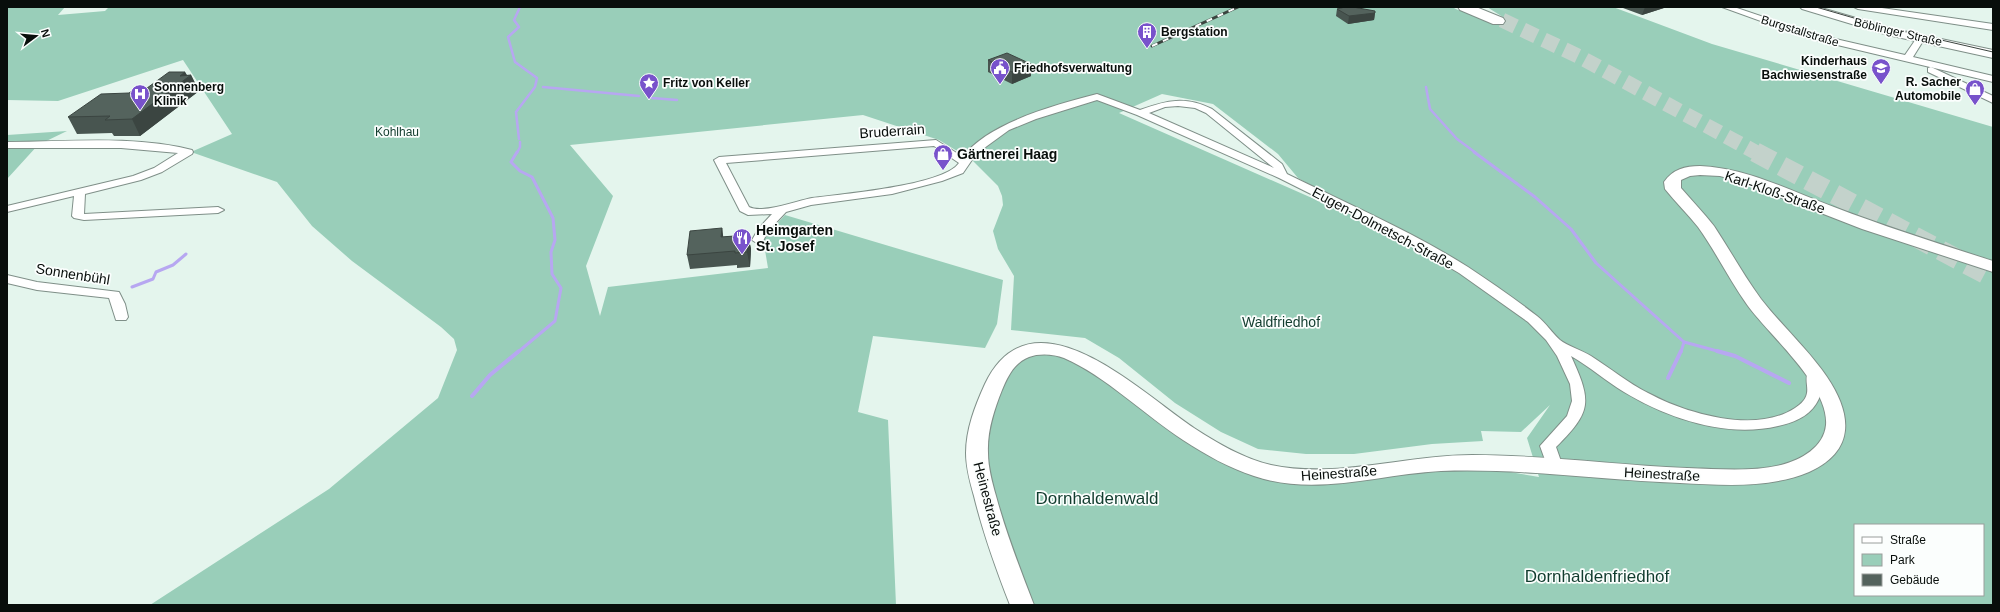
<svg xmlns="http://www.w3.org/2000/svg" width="2000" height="612" font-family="Helvetica,sans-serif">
<rect width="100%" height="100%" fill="#e4f5ed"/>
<g fill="#99ceb9" fill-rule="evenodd">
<path d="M7 7H69H65L58 15 105 11 109 7H1452L1458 10 1466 11 1462 7 1503 21 1506 19 1487 7H1613L1712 44 1993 127V605H1026L977 454 1007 361 1058 350 1203 442 1283 475 1446 461 1539 477 1527 438 1550 405 1521 432 1481 431 1483 441 1432 444 1354 454H1306L1258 449 1221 432 1175 403 1119 358 1085 338 1011 330 1014 276 998 249 993 231 1003 205 1002 196 998 186 972 160 939 140 863 115 570 145 613 196 586 266 600 316 608 287 768 268 763 238 785 215 1003 280 997 324 985 348 873 336 858 412 888 420 896 605H150L329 489 438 398 457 350 454 339 441 327 352 261 312 226 277 182 191 152 232 134 183 60 58 101 7 100ZM1162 94 1213 104 1278 154 1298 178 1338 201 1337 209 1119 113ZM1855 525H1983V595H1855Z"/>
<path d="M67 131 38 145 7 179V135Z"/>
</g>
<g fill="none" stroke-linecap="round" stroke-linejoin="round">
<g stroke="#b7a7f1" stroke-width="2.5">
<path d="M543 87 639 96"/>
<path d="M1426 87 1430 109 1457 139 1476 153"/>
<path d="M652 98 677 100"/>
<path d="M519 139 516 112 535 87 537 78 515 62 508 37 519 27 514 20 520 7"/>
<path d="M517 153 520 147V142"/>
</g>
<g stroke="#b7a7f1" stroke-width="3">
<path d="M517 152 511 162 520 171 532 177 553 218 555 240 551 252 552 274 561 288 555 321 518 352"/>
<path d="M1474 152 1535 197 1571 229 1596 263 1684 342 1681 352"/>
<path d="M132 287 153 279 156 272 173 265 186 254"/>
<path d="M1684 342 1721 352"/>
</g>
<g stroke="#b7a7f1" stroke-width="4">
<path d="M1717 351 1735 356 1789 383"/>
<path d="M1668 378 1681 351"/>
<path d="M472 396 490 375 519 351"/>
</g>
<path stroke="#c3d2cb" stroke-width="15" stroke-dasharray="15 8" stroke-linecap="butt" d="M1502 20 1578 56 1757 153"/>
<path stroke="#c3d2cb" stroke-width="20" stroke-dasharray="20 10" stroke-linecap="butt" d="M1755 152 1993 278"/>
<g stroke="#7f8f88" stroke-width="2">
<g id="street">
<path d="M1722 7H1734L1814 34 1905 55 1916 39H1922L1923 41 1913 57 1993 76V82L1808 38Z"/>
<path d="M1854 7H1875L1993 24V30L1858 9Z"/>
<path d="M1931 67 1993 96V103L1928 72V68Z"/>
<path d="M1097 94 1140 110C1167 100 1186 96 1212 109L1282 164 1287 174C1348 204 1411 231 1468 267 1491 282 1515 299 1537 316 1546 323 1552 333 1560 340 1566 345 1583 351 1591 356 1610 368 1628 383 1648 393 1687 414 1756 434 1795 408 1817 394 1801 383 1809 370H1819C1825 380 1822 395 1816 404 1808 417 1792 423 1778 426 1726 438 1669 419 1624 392 1606 381 1590 367 1571 356 1592 402 1592 411 1556 447L1563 467 1561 471 1555 473 1549 471 1540 446 1567 416 1572 401 1570 384 1557 356 1546 340 1528 322 1459 273 1403 240 1279 178 1137 115 1097 100 1036 119 1009 130 976 154 963 173 942 181 892 194 811 205 786 212 768 231 762 243 758 244 752 240 759 228 772 214 748 215 740 211 714 160 719 157 936 140 963 157C987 123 1058 104 1097 94ZM1178 106 1195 108 1206 113 1274 168 1149 113 1165 107ZM934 146 959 163C943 186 841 194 812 198 796 201 763 214 749 207L726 163Z"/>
<path d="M7 142C68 142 132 135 192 150L193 152 192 154 162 172 141 180 85 194 84 214 218 207 224 210 218 213 84 220 74 218 72 216 74 196 7 212V206L133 176 154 168 178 153 121 148H7Z"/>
<path d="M7 275 37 282 119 292 125 304 128 317 126 320H116L109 298 37 290 7 283Z"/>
</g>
</g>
<g stroke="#7f8f88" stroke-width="2">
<g id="secondary">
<path d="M1800 7H1818L1894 29 1993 50V58L1888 35 1802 9Z"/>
<path d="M1700 166C1748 168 1790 191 1834 207 1886 227 1940 244 1993 261V272L1862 229 1741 182 1720 176 1700 175 1690 176 1681 180V188C1692 201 1704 213 1714 226 1730 250 1744 276 1761 299 1782 326 1808 349 1827 377 1852 414 1856 451 1809 472 1768 489 1723 485 1680 483 1600 480 1521 468 1441 471 1379 474 1316 497 1254 476 1229 468 1206 455 1183 440 1146 416 1104 375 1064 358 1054 354 1039 353 1029 357 1014 363 1008 376 1002 390 994 410 987 431 988 453 988 467 992 482 996 496 1006 533 1020 569 1034 605H1010C996 569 983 533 974 496 970 482 966 468 966 453 966 429 975 406 985 384 1032 285 1140 392 1194 428 1217 443 1244 459 1271 465 1337 479 1405 455 1472 455 1544 455 1615 465 1687 468 1718 469 1751 472 1781 465 1801 460 1824 447 1826 425 1829 386 1770 336 1748 306 1730 281 1716 252 1698 227 1688 214 1675 202 1665 189L1664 182C1673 169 1685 166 1700 166Z"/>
</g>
</g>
<g stroke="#7f8f88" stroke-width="2">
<path id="primary" d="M1458 7H1476L1503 18 1505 21 1503 24H1493L1460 10Z"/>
</g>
<use href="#street" fill="#fff" fill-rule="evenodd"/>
<use href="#secondary" fill="#fff" fill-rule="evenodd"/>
<use href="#primary" fill="#fff" fill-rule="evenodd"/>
<path stroke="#3b443f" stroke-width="1" d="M1816 7 1885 27 1993 52"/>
<g stroke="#3b443f" stroke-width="3">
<path id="rail" d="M1152 46 1238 7"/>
</g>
<use href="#rail" stroke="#fbfefd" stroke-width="2" stroke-dasharray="6" stroke-linecap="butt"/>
</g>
<g fill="#485550">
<path d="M1624 7H1667L1642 15 1623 8Z"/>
<path d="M1337 9 1375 13 1374 20 1348 24 1336 16Z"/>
<path d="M988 60 1031 64V76L1012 84 988 72Z"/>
<path d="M185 72 187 75H191L199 91 140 136H114L112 133 77 134 68 117 129 93 143 91Z"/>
<path d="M722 228 723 237 748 235 751 249 750 267 737 268V265L690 269 687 255Z"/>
</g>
<g fill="#3b4541">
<path d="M1645 7H1667L1642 15Z"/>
<path d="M1375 13 1374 20 1348 24 1349 16Z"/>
<path d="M1031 64V76L1012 84V72Z"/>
<path d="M185 72 188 78 191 75 199 91 140 136 132 119 180 76Z"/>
<path d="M722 228 724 242 721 237Z"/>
<path d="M748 235 751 249 750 267 747 252Z"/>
</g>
<g fill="#54635d" stroke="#3b4541">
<path d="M1345 7H1353L1375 11V13L1349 16 1337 9Z"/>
<path d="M1007 53 1031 64 1012 72 988 60Z"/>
<path d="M169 72H185L180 76 191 75 132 119 105 120 110 116 68 117 101 94 129 93 132 91H143Z"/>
<path d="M722 228 721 237 748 235 747 252 735 253V251L687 255 690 231Z"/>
</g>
<defs>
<g id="building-pin" transform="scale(1)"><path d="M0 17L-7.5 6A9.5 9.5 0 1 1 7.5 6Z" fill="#7852cb" stroke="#fbfefd"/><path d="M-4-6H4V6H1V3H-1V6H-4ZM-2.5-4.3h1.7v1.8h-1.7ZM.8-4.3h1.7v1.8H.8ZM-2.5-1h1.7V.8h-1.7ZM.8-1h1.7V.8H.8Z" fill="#fff"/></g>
<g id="civic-pin" transform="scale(1)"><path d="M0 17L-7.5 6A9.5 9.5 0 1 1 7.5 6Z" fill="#7852cb" stroke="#fbfefd"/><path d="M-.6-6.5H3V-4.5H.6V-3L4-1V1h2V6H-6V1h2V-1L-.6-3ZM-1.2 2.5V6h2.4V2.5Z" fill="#fff"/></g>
<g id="school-pin" transform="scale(1)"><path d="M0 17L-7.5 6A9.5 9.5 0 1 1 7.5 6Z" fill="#7852cb" stroke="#fbfefd"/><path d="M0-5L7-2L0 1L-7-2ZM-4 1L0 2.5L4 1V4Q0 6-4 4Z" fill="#fff"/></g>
<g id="sight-pin" transform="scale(1)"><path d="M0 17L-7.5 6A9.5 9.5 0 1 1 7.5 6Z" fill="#7852cb" stroke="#fbfefd"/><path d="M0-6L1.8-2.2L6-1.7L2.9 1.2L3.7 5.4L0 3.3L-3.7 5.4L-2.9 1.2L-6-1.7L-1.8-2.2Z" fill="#fff"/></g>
<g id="shop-pin" transform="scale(1)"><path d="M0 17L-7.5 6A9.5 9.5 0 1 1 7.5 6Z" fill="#7852cb" stroke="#fbfefd"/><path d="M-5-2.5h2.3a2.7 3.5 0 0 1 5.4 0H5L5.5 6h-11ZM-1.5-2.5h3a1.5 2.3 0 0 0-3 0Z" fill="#fff"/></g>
<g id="hospital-pin" transform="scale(1)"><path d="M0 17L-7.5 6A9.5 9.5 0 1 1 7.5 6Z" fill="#7852cb" stroke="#fbfefd"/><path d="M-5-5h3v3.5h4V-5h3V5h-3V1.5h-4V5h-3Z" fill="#fff"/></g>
<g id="restaurant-pin" transform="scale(1)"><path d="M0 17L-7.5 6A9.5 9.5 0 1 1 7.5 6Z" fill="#7852cb" stroke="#fbfefd"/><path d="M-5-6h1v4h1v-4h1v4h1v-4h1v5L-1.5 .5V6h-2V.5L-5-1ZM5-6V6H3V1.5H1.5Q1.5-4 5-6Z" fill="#fff"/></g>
</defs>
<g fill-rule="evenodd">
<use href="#building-pin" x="1147" y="32"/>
<use href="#civic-pin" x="1000" y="68"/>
<use href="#school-pin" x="1881" y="68"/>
<use href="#sight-pin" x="649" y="83"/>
<use href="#shop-pin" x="1975" y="89"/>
<use href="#hospital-pin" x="140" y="94"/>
<use href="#shop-pin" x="943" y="154"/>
<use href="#restaurant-pin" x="742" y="238"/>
</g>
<g text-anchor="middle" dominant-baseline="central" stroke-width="3.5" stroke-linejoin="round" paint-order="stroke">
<g font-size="12" fill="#080e0b" stroke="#fbfefd">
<text transform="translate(1800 31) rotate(17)">Burgstallstraße</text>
<text transform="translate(1898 32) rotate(13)">Böblinger Straße</text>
</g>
<g font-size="12" font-weight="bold" fill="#080e0b" stroke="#fbfefd" text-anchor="start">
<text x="1161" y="32">Bergstation</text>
<text x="1867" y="61" text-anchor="end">Kinderhaus<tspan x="1867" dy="14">Bachwiesenstraße</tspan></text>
<text x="1014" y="68">Friedhofsverwaltung</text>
<text x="1961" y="82" text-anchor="end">R. Sacher<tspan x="1961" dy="14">Automobile</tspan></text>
<text x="663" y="83">Fritz von Keller</text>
<text x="154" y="87">Sonnenberg<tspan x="154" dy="14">Klinik</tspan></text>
</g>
<g font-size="12" fill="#113c2e" stroke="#fbfefd">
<text x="397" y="132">Kohlhau</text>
</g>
<g font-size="14" fill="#080e0b" stroke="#fbfefd">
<text transform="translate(892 131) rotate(-4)">Bruderrain</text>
<text transform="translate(1775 192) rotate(19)">Karl-Kloß-Straße</text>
<text transform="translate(1383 228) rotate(28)">Eugen-Dolmetsch-Straße</text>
<text transform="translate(73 274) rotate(9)">Sonnenbühl</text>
<text transform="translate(1339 473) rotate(-4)">Heinestraße</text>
<text transform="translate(1662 474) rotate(3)">Heinestraße</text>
<text transform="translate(988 499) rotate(75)">Heinestraße</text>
</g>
<g font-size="14" font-weight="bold" fill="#080e0b" stroke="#fbfefd" text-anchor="start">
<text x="957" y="154">Gärtnerei Haag</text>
<text x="756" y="230">Heimgarten<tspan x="756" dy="16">St. Josef</tspan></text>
</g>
<g font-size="14" fill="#113c2e" stroke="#fbfefd">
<text x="1281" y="322">Waldfriedhof</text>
</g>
<g font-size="17" fill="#113c2e" stroke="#fbfefd">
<text x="1097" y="498">Dornhaldenwald</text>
<text x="1597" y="576">Dornhaldenfriedhof</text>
</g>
</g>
<rect width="2000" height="612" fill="none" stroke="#080e0b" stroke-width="16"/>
<rect x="1854" y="524" width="130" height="72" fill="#fbfefd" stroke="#9a9e9c"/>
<rect x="1862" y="537" width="20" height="6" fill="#ffffff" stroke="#9a9e9c"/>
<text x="1890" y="544" font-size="12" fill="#080e0b">Straße</text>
<rect x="1862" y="554" width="20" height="12" fill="#99ceb9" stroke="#9a9e9c"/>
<text x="1890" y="564" font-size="12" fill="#080e0b">Park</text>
<rect x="1862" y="574" width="20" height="12" fill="#54635d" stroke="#9a9e9c"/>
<text x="1890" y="584" font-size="12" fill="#080e0b">Gebäude</text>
<g transform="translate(36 36) rotate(74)" stroke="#fbfefd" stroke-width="3" paint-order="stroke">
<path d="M0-3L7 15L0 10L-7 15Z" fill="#080e0b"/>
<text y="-6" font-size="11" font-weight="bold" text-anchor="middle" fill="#080e0b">N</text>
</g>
</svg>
